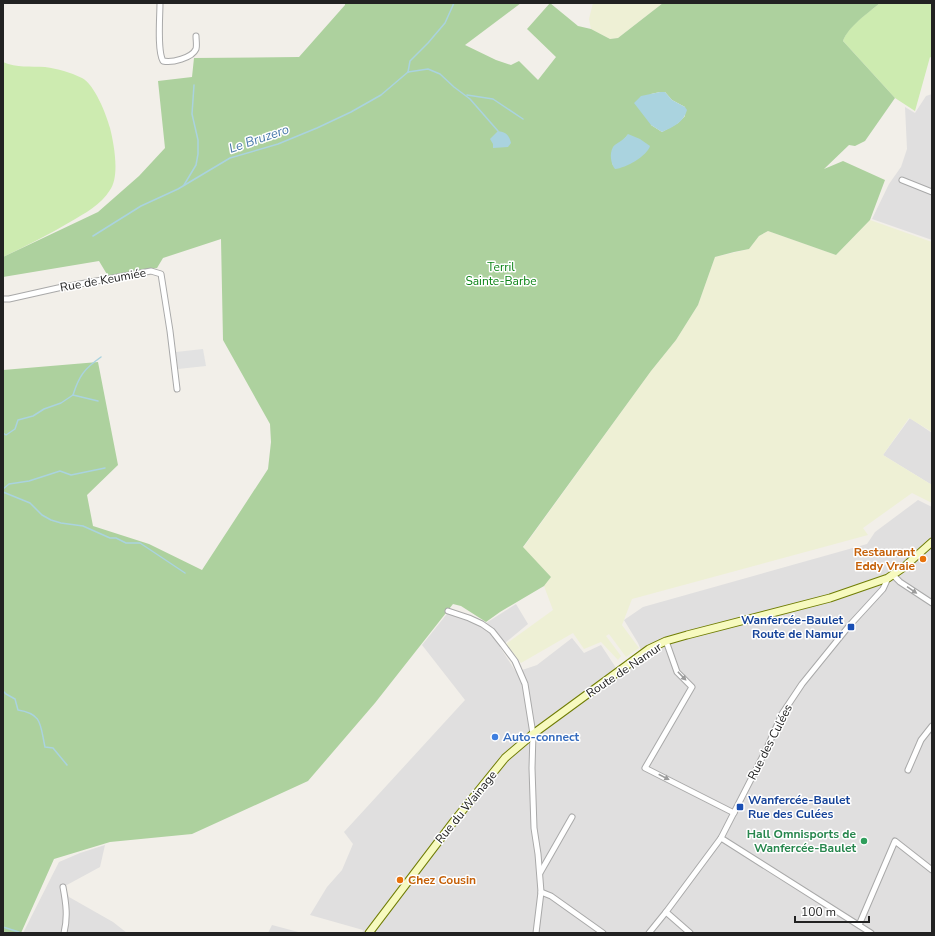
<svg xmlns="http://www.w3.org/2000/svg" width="935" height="936" font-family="'Nunito Sans',sans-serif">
<rect width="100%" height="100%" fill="#f2efe9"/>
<g fill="#e0dfdf">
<path d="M932 94V240L872 219 889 184 901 167 907 149 905 107 915 113 926 96Z"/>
<path d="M910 418 932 433V485L883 455Z"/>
<path d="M918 500 932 507V933H362L363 930 310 915 327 887 342 870 353 844 344 832 465 700 422 645 450 610 483 625 516 604 528 624 500 647 516 672 537 665 572 638 584 653 601 645 620 674 644 657 638 643 624 620 643 607 867 544 875 532Z"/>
<path d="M105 845 100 867 65 886 69 897 113 922 127 933H23L59 862 80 853Z"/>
<path d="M272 925 302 933H268Z"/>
</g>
<g fill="#eef0d5">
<path d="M593 3H663L618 38 610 39 591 29 589 19Z"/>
<path d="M870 220 932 242V432L909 418 883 455 932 485V503L912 493 863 528 868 535 632 599 622 625 639 648 626 657 609 634 606 636 621 656 618 660 601 642 584 649 573 633 521 663 506 644 553 610 544 586 551 577 523 548 651 371 676 340 698 305 715 257 749 249 759 236 768 231 836 255Z"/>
</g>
<g fill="#cdebb0">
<path d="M880 3H932V58L930 57 915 111 895 98 843 41C848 26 868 13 880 3Z"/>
<path d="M3 62C17 68 30 66 45 67 58 69 70 72 82 78 95 85 106 114 110 128 114 144 120 176 110 190 101 205 85 213 70 222 48 235 26 246 3 257Z"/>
</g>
<path fill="#add19e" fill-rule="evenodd" d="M345 3H521L465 45 496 60 511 65 519 61 538 80 556 57 527 29 550 3 578 26 591 29 610 39 618 38 663 3H880C868 13 848 27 843 41L895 98 865 141 855 146 849 145 824 169 843 161 885 180 870 220 836 255 768 231 759 236 749 249 734 252 715 257 698 305 676 340 651 371 523 547 551 577 544 586 500 612 486 622 461 606 453 604 375 703 308 781 192 834 110 842 54 859 21 933H3V370L98 362 118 465 87 495 93 526 149 544 202 570 268 469 271 442 270 424 223 340 221 239 163 258 157 268 108 276 99 261 3 277V257L98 212 139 176 165 148 158 81 192 77 194 58 299 57 345 5ZM660 92H665L672 100 685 107V116L678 123 662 132 651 125V94ZM628 134 612 165V152C617 145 624 141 628 134Z"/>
<path fill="#e2e2e2" d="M203 349 206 366 178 369 176 352Z"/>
<g fill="#aad3df">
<path d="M660 92H665L672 100 685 107 687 110C684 122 673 127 662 132L651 125 634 103 641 96Z"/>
<path d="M498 131C506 132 509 135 511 143L508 147 493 148V144L490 139Z"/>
<path d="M628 134 640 139 650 146C647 156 626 168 615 169 611 164 609 154 613 147 616 143 623 141 628 134Z"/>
</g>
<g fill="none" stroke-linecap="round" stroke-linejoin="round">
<g stroke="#aad3df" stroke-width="1.5">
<path d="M408 72 428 69 440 74 454 87 470 99 498 131"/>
<path d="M408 72 410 61 428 43 445 23 454 3"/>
<path d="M467 95 493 99 523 119"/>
<path d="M184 185 196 165 198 154V140L192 114 194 85"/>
<path d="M93 236 141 206 178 189 230 158 278 144 317 128 351 112 381 95 408 72"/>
<path d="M73 395C79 376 84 369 101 357"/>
<path d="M3 433 6 435 15 429 18 420 33 416 44 409 61 403 73 395 98 401"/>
<path d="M3 489 9 484 29 481 60 471 71 475 105 468"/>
<path d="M3 492 30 503 42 515 51 520 61 523 83 526 110 538H116L126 543H140L185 573"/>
<path d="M3 691 6 694 15 699 18 710C43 714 40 725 45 747L53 748 67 765"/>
<path d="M3 927 19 932"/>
</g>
<g stroke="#a9a9a9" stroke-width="7">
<g id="street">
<path d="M160 3C160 16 157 51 163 61 172 63 192 58 196 49 197 45 196 40 196 36"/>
<path d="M902 180 932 192"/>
<path d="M3 299H9L58 288 151 271 161 274 170 331 177 389"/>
<path d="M893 575 900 582 932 603"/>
<path d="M448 611 469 618 482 624 492 631 503 645 515 661 525 684 533 734 532 768 534 828 538 854 541 892 536 933"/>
<path d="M666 641 677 672 692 687 645 768 734 813"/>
<path d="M908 770 921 740 932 726"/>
<path d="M721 838 871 933"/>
<path d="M540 873 572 817"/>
<path d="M63 887C66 903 68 917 64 933"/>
<path d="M541 892 551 896 603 933"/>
<path d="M666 912 690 933"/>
<path d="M859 925 895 841 932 870"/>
<path d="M649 933 666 912 721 838 767 748 782 714 802 684 849 626 883 589 888 578"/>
</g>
</g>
<g stroke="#707d05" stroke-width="9">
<path id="secondary" d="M369 933 454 821 505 758 533 734 649 649 666 641 687 635 830 598 888 578 904 567 932 542"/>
</g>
<use href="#street" stroke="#fff" stroke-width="5"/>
<use href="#secondary" stroke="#f7fabf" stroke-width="7"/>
</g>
<defs><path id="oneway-solid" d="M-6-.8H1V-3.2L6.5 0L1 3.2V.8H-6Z"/></defs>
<g fill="#9c9c9c">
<use href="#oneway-solid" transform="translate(912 590) rotate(34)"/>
<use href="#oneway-solid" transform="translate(682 676) rotate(46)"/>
<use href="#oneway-solid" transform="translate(664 777) rotate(27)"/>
</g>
<g fill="#e8710a" stroke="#fff" stroke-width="1.5">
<circle cx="923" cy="559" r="4"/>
<circle cx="400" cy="880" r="4"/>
</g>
<g fill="#1a4fb4" stroke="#fff" stroke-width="1.5">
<rect x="847" y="623" width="8" height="8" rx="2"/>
<rect x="736" y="803" width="8" height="8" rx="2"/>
</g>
<circle fill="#3f7fe0" stroke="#fff" stroke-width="1.5" cx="495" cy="737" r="4"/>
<circle fill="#2e9e5b" stroke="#fff" stroke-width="1.5" cx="864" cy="841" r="4"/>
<g text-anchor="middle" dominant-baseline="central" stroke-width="3" stroke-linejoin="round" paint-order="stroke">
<g font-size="12" fill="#0c8416" stroke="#fff">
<text x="501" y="267">Terril<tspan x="501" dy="14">Sainte-Barbe</tspan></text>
</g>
<g font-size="12" fill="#222" stroke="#fff">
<text transform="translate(103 280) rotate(-10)">Rue de Keumiée</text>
<text transform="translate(624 670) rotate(-34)">Route de Namur</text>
<text transform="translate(770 742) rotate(-63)">Rue des Culées</text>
<text transform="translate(466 807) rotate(-51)">Rue du Wainage</text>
</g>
<g font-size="12" font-weight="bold" fill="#c56008" stroke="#fff" text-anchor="end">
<text x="915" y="552">Restaurant<tspan x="915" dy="14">Eddy Vraie</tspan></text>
<text x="408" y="880" text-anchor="start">Chez Cousin</text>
</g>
<g font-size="12" font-weight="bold" fill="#164399" stroke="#fff" text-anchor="end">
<text x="843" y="620">Wanfercée-Baulet<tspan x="843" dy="14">Route de Namur</tspan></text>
<text x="748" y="800" text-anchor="start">Wanfercée-Baulet<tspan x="748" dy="14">Rue des Culées</tspan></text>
</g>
<g font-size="12" font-weight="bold" fill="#366cbe" stroke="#fff" text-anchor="start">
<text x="503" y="737">Auto-connect</text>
</g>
<g font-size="12" font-weight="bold" fill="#27864d" stroke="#fff" text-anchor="end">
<text x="856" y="834">Hall Omnisports de<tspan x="856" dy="14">Wanfercée-Baulet</tspan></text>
</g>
<g font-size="13" font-style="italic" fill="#4a7aab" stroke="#fff">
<text transform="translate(259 139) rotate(-19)">Le Bruzero</text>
</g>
</g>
<rect width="935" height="936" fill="none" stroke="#222222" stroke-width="8"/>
<path d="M795 916v6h74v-6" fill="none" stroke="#222222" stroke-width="2"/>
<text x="801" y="916" font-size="12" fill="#222222" stroke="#ffffff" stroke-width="3" paint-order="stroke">100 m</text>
</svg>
